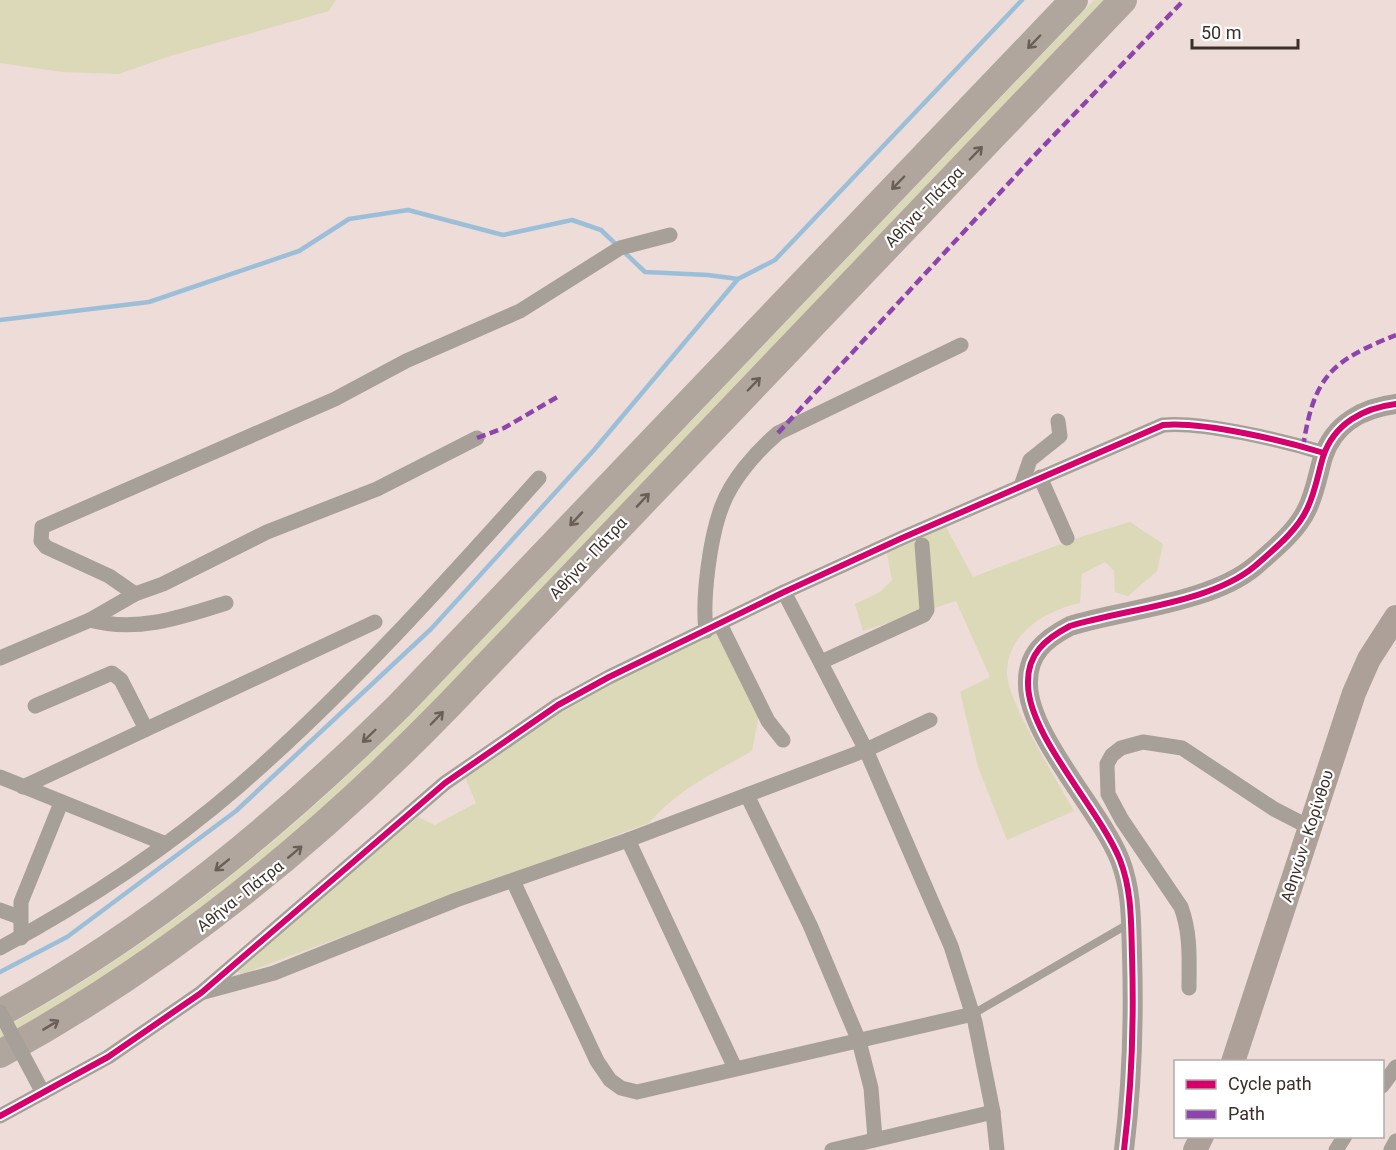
<svg xmlns="http://www.w3.org/2000/svg" width="1396" height="1150" font-family="Roboto,sans-serif">
<rect width="100%" height="100%" fill="#eddcd7"/>
<g fill="#dcd9b8">
<path d="M0 0H336L329 11 170 56 119 74 63 72 0 63Z"/>
<path d="M1094 0H1105L414 722C380 754 347 788 312 819 216 902 111 978 0 1038V1030C163 941 305 824 433 691Z"/>
<path d="M1130 522 1163 544 1157 571 1128 596 1115 592 1114 571 1105 562 1082 574 1080 603C1046 610 1006 634 1007 674 1008 703 1058 782 1074 811L1007 840 978 767 960 692 990 677 956 601 863 631 855 604 880 592 892 580 887 553 946 527 973 577 1074 539Z"/>
<path d="M718 633 759 715 752 751C715 772 677 790 649 823L242 974 238 972 261 945 418 817 435 825 476 803 464 775 551 715 643 665Z"/>
</g>
<g fill="none" stroke-linecap="round" stroke-linejoin="round">
<g stroke="#9cbfd9" stroke-width="4.5">
<path d="M0 320 149 302 299 251 349 219 408 210 503 235 572 220 601 230 645 272 708 275 738 279"/>
<path d="M0 972 67 937 236 811 431 629 594 450 738 279 775 260 1022 0"/>
</g>
<path stroke="#a6a098" stroke-width="8" d="M973 1014 1130 923"/>
<g stroke="#a6a098" stroke-width="15">
<path d="M1040 477 1067 538"/>
<path d="M1021 486 1030 460 1060 436 1058 421"/>
<path d="M784 592 866 750 951 946 975 1022 993 1112 997 1150"/>
<path d="M135 594 109 576 46 547 41 541 42 527 335 399 406 361 520 311 620 248 670 235"/>
<path d="M90 620C137 633 182 617 226 603"/>
<path d="M720 624 768 721 783 740"/>
<path d="M706 631C702 598 710 537 722 506 732 479 756 452 778 433L961 345"/>
<path d="M0 658 90 620 135 594 163 584 267 532 377 489 477 438"/>
<path d="M821 662 924 615 927 610 922 545"/>
<path d="M35 706 112 673 121 680 146 729"/>
<path d="M0 777 166 844"/>
<path d="M23 787 375 622"/>
<path d="M747 795 810 925 859 1041 871 1088 875 1139"/>
<path d="M628 840 735 1068"/>
<path d="M513 881 597 1061 610 1080 621 1088 637 1092 973 1014"/>
<path d="M0 910 19 917"/>
<path d="M21 938V902L61 803"/>
<path d="M0 948C84 903 166 849 239 786 347 692 444 584 539 478"/>
<path d="M1189 988C1189 960 1191 934 1181 907L1122 820 1108 794 1107 764 1112 755 1121 748 1143 742 1182 748 1274 809 1309 827"/>
<path d="M204 992 274 973 456 900 628 840 866 750 930 720"/>
<path d="M1382 1086 1396 1067"/>
<path d="M0 1116 108 1057 201 993 445 783 558 705 609 677 784 592 902 538 1163 425C1202 421 1285 441 1324 453"/>
<path d="M832 1150 993 1112"/>
<path d="M1336 1150 1345 1136"/>
<path d="M1391 1150 1396 1141"/>
</g>
<path stroke="#a6a098" stroke-width="20" d="M1124 1150C1132 1085 1134 1020 1132 955 1131 922 1132 891 1120 860 1100 810 1028 735 1028 684 1027 654 1045 639 1070 626 1125 609 1211 603 1255 566 1273 550 1297 531 1307 509 1315 493 1318 474 1323 457 1334 423 1364 408 1396 404"/>
<g stroke="#aca098" stroke-width="24">
<path d="M1233 1062 1354 693 1369 659 1396 617"/>
<path d="M1195 1150 1202 1136"/>
</g>
<g stroke="#b1a69e" stroke-width="28">
<path d="M0 1013C149 932 278 825 399 706L1074 0"/>
<path d="M0 1054C169 962 316 842 449 705L1123 0"/>
</g>
<path stroke="#a6a098" stroke-width="15" d="M0 1012 43 1093"/>
<g stroke="#8e44ad" stroke-width="4.5" stroke-dasharray="9 4.5" stroke-linecap="butt">
<path d="M778 433 1032 158 1184 0"/>
<path d="M477 438 504 428 559 396"/>
<path d="M1303 447C1314 376 1331 361 1396 335"/>
</g>
<g stroke="#fff" stroke-width="10">
<g id="cycleway">
<path d="M0 1116 108 1057 201 993 445 783 558 705 609 677 784 592 902 538 1163 425C1202 421 1285 441 1324 453"/>
<path d="M1124 1150C1132 1085 1134 1020 1132 955 1131 922 1132 891 1120 860 1100 810 1028 735 1028 684 1027 654 1045 639 1070 626 1125 609 1211 603 1255 566 1273 550 1297 531 1307 509 1315 493 1318 474 1323 457 1334 423 1364 408 1396 404"/>
</g>
</g>
<use href="#cycleway" stroke="#d6006c" stroke-width="6"/>
</g>
<defs><path id="oneway-shaft" d="M-6 0H5M1.5-3L5.5 0L1.5 3" fill="none" stroke-width="1.6" stroke-linecap="round" stroke-linejoin="round" transform="scale(1.5)"/></defs>
<g stroke="#6a5f58">
<use href="#oneway-shaft" transform="translate(1034 42) rotate(134)"/>
<use href="#oneway-shaft" transform="translate(976 153) rotate(-46)"/>
<use href="#oneway-shaft" transform="translate(898 183) rotate(134)"/>
<use href="#oneway-shaft" transform="translate(754 384) rotate(-46)"/>
<use href="#oneway-shaft" transform="translate(643 500) rotate(-47)"/>
<use href="#oneway-shaft" transform="translate(576 519) rotate(133)"/>
<use href="#oneway-shaft" transform="translate(437 718) rotate(-46)"/>
<use href="#oneway-shaft" transform="translate(369 736) rotate(136)"/>
<use href="#oneway-shaft" transform="translate(295 852) rotate(-40)"/>
<use href="#oneway-shaft" transform="translate(222 865) rotate(141)"/>
<use href="#oneway-shaft" transform="translate(51 1025) rotate(-31)"/>
</g>
<g text-anchor="middle" dominant-baseline="central" stroke-width="4.5" stroke-linejoin="round" paint-order="stroke">
<g font-size="16" fill="#3b2f2a" stroke="#fff">
<text transform="translate(924 207) rotate(-46)">Αθήνα - Πάτρα</text>
<text transform="translate(588 558) rotate(-47)">Αθήνα - Πάτρα</text>
<text transform="translate(1307 836) rotate(-72)">Αθηνών - Κορίνθου</text>
<text transform="translate(240 896) rotate(-38)">Αθήνα - Πάτρα</text>
</g>
</g>
<rect x="1174" y="1060" width="210" height="78" fill="#ffffff" stroke="#b1acaa" stroke-width="1.5"/>
<rect x="1186" y="1080" width="30" height="9" fill="#d6006c" stroke="#b1acaa" stroke-width="1.5"/>
<text x="1228" y="1090" font-size="18" fill="#3b2f2a">Cycle path</text>
<rect x="1186" y="1110" width="30" height="9" fill="#8e44ad" stroke="#b1acaa" stroke-width="1.5"/>
<text x="1228" y="1120" font-size="18" fill="#3b2f2a">Path</text>
<path d="M1192 39v9h106v-9" fill="none" stroke="#3b2f2a" stroke-width="3"/>
<text x="1201" y="39" font-size="18" fill="#3b2f2a" stroke="#ffffff" stroke-width="4.5" paint-order="stroke">50 m</text>
</svg>
